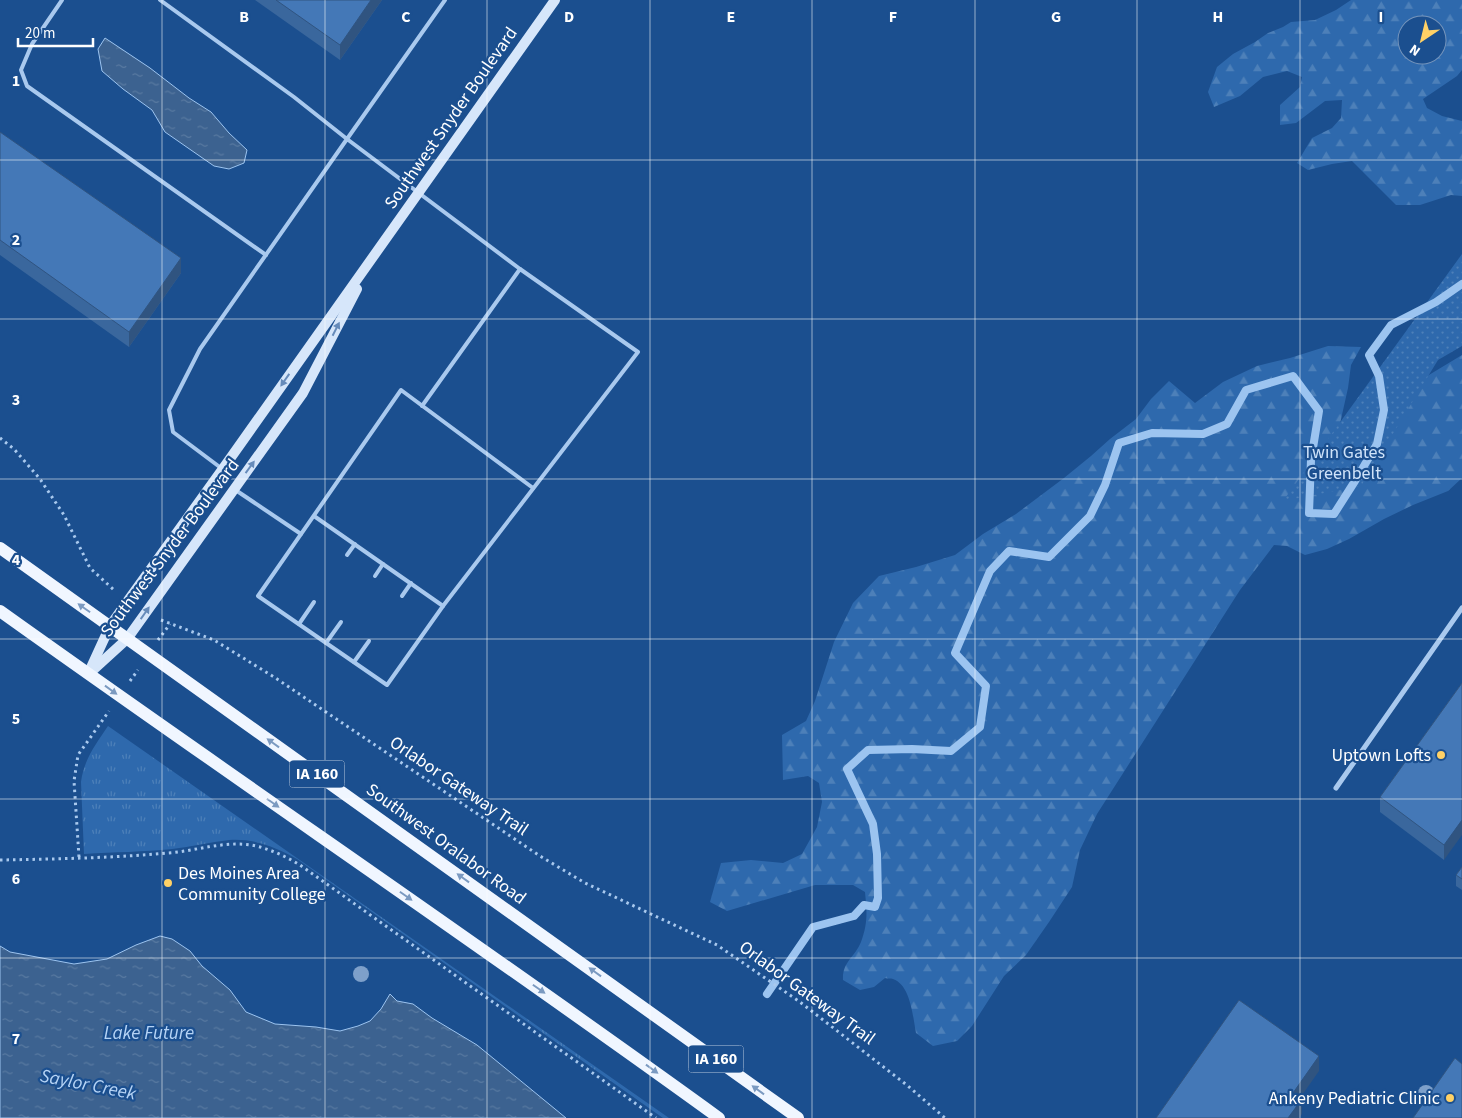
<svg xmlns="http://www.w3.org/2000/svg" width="1462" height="1118" font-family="'Source Sans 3',sans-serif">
<defs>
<pattern id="grass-tufts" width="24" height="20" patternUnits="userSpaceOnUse" patternTransform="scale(1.25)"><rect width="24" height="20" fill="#2e69ad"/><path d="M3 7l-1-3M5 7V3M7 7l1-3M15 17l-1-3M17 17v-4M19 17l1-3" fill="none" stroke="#4d80b9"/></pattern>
<pattern id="forest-firs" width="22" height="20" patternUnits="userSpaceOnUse" patternTransform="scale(1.25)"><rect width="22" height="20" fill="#2e69ad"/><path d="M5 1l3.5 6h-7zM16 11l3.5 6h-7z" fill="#4d80b9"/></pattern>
<pattern id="park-dots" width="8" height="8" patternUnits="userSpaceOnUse" patternTransform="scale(1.25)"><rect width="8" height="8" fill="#2e69ad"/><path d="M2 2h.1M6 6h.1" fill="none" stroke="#4d80b9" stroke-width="1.8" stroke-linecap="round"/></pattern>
<pattern id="water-ripples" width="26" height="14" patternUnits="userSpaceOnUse" patternTransform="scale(1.25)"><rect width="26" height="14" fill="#3c6290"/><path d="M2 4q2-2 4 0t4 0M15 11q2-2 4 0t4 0" fill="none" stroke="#597aa1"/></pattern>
</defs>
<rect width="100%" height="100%" fill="#1b4f8f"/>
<path fill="url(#grass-tufts)" d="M108 726 669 1118H663L297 859C276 847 253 838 229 840 210 842 191 847 172 849 143 852 114 852 84 854L81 782C84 759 96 744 108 726Z"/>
<g fill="url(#forest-firs)" fill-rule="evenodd">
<path d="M1351 0H1462V70L1457 76 1423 99 1427 108 1442 116 1462 121V196L1451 195 1420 205H1396L1352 161 1332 164 1308 170 1297 163 1312 138 1332 128 1341 118 1342 100 1325 101 1296 123 1280 125V105L1300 87 1302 77 1287 71 1263 77 1240 96 1214 107 1208 92 1217 67 1233 54 1255 42 1268 33 1283 27 1291 22 1315 20 1336 10ZM1407 25H1437V55H1407Z"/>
<path d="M1328 346 1361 347 1351 365 1348 388 1335 446 1414 384 1462 355V478L1448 491 1413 505 1384 519 1349 539 1327 549 1305 555 1287 546 1274 545 1240 590 1097 814 1080 850 1072 887 1049 922 1026 955 1004 976 972 1026 957 1041 933 1046 916 1033C913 1018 911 985 893 979 891 978 888 979 885 978L874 987 860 990 843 980C842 962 855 957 861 942 868 923 867 912 865 892L853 885H815L727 911 710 902 721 863 751 860 783 863 802 854 817 827 822 802 819 783 808 776 783 780 782 735 806 721 815 701 834 642 853 603 879 576 916 567 955 555 983 534 1016 514 1064 478 1091 456 1110 439 1136 419 1151 399 1169 381 1195 403 1223 382 1257 366 1290 358Z"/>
</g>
<path fill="url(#park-dots)" d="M1462 254V346L1438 360 1361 486 1283 501Z"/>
<g fill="url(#water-ripples)" stroke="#9cc4f0">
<path d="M105 38 150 68 189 98 211 112 229 133 247 150 244 163 229 169 214 166 165 132 152 110 123 89 102 71 98 49Z"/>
<path d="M160 936 172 939 190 951 202 966 230 990 246 1012 275 1024 316 1027 340 1031 358 1026 370 1021 381 1009 390 994 397 1001 413 1004 432 1018 477 1045 566 1118H0V946L10 952 74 964 107 959 136 945Z"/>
</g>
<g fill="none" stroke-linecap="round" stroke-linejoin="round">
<path stroke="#9cc4f0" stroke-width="8" d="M767 994 813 927 854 916 864 905 875 907 878 898 877 854 873 824 847 769 868 750 912 749 951 751 980 727 986 686 955 653 990 571 1009 551 1049 557 1090 516 1105 485 1119 443 1152 433 1203 434 1227 424 1246 390 1293 376 1319 411 1311 460 1309 513 1334 514 1355 481 1377 444 1384 410 1379 376 1369 355 1391 325 1436 302 1462 284"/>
<g stroke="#a9c9ee" stroke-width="3" stroke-dasharray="2.5 4" stroke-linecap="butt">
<path d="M0 438 14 449 40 479 64 515 90 568 114 590"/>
<path d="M161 620 214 640 274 677 540 856 585 883 717 945 800 1002 908 1086 945 1118"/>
<path d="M158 640 170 624"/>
<path d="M130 681 138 670"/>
<path d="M79 857 74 781 78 755 109 711"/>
<path d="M0 860C56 859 112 858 168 853 196 851 222 841 251 845 268 848 285 856 300 865L656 1118"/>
</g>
<g stroke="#a9c9ee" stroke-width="4">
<path d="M62 0 32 44 21 70 27 86 266 255"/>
<path d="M160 0 294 97 347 139 445 0"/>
<path d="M422 406 520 269 638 352 443 606"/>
<path d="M221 468 173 432 169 410 200 349 347 139 520 269"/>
<path d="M234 489 301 534"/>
<path d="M314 516 443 606 387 685 258 596 401 390 533 488"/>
<path d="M347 555 355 544"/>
<path d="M375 576 383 564"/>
<path d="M402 596 411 583"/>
<path d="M299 624 314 602"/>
<path d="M326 643 341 622"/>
<path d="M354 662 369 641"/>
</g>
<path stroke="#a9c9ee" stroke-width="5" d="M1336 788 1462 608"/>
<g stroke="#d6e6fa" stroke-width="10">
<path d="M93 670 127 639 303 393 357 289"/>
<path d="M88 674 110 626 127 602 222 470 555 0"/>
</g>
<g stroke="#f0f6ff" stroke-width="12">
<path d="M0 548 798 1118"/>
<path d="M0 611C239 782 482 946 719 1118"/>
</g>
</g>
<g fill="#7ea0ca">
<circle cx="361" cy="974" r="8"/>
<circle cx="1426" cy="1093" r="8"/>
</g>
<g fill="#3a679d">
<path d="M255 0H382L340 60Z"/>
<path d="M0 132 181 273 129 347 0 255Z"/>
<path d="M1462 683 1444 860 1380 812V797Z"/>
<path d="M1462 867V890L1456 886V875Z"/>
</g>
<g fill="#305480">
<path d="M371 0H382L340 60V45Z"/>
<path d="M181 258V273L129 347V332Z"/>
<path d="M1462 820V835L1444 860V845Z"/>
<path d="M1319 1056V1071L1293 1108V1093Z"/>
<path d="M1302 1099V1114L1299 1118H1288Z"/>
</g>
<g fill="#4478b7" stroke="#305480">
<path d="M276 0H371L340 45Z"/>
<path d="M0 132 181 258 129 332 0 240Z"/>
<path d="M1462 683V820L1444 845 1380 797Z"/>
<path d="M1462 867V879L1456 875Z"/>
<path d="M1239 1000 1319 1056 1293 1093 1302 1099 1288 1118H1156Z"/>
<path d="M1455 1058 1462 1064V1118H1413Z"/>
</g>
<defs><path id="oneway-solid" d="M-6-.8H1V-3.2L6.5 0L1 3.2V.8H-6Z" transform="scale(1.25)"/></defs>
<g fill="#668bba">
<use href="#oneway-solid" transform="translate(336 329) rotate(-63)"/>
<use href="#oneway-solid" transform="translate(285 380) rotate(125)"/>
<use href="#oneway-solid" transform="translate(250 467) rotate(-54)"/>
<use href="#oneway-solid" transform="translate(145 613) rotate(-55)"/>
</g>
<g fill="#7b9ac1">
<use href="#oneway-solid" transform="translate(84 608) rotate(-145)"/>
<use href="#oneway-solid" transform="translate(111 690) rotate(36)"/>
<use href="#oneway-solid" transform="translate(273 743) rotate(-144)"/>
<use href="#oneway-solid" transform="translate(273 803) rotate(35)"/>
<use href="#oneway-solid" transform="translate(463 878) rotate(-144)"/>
<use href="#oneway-solid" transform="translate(406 896) rotate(35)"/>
<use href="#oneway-solid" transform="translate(595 972) rotate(-144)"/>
<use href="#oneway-solid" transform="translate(539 989) rotate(35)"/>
<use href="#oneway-solid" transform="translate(652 1069) rotate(36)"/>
<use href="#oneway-solid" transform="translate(758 1090) rotate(-144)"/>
</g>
<path fill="none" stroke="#fff" stroke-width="1" stroke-opacity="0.55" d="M162 0V1118M325 0V1118M487 0V1118M650 0V1118M812 0V1118M975 0V1118M1137 0V1118M1300 0V1118M0 160H1462M0 319H1462M0 479H1462M0 639H1462M0 799H1462M0 958H1462"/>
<g fill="#ffd166" stroke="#1b4f8f" stroke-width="2">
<circle cx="1441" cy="755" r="5"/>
<circle cx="168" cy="883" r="5"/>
<circle cx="1450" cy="1098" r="5"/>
</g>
<g text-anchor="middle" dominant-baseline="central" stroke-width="4.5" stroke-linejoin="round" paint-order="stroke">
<g fill="#1b4f8f" stroke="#bbcadd" stroke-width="1">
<rect x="289.5" y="760.5" width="55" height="27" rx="4"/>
<rect x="688.5" y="1045.5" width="55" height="27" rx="4"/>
</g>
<g font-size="16" font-weight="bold" fill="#fff">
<text x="317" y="774">IA 160</text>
<text x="716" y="1059">IA 160</text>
</g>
<g font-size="18" fill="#fff" stroke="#1b4f8f">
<text transform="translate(451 118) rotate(-55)">Southwest Snyder Boulevard</text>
<text transform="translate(170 548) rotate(-53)">Southwest Snyder Boulevard</text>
<text transform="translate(459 786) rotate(34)">Orlabor Gateway Trail</text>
<text transform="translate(446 844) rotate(36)">Southwest Oralabor Road</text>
<text transform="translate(807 993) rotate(36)">Orlabor Gateway Trail</text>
</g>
<g font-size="18" fill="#cfe3fa" stroke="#1b4f8f">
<text x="1344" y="452">Twin Gates<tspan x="1344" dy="21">Greenbelt</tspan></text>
</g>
<g font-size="18" fill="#fff" stroke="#1b4f8f" text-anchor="end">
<text x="1431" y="755">Uptown Lofts</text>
<text x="178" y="873" text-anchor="start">Des Moines Area<tspan x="178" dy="21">Community College</tspan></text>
<text x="1440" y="1098">Ankeny Pediatric Clinic</text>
</g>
<g font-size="19" font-style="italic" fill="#b5d3f5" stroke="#1b4f8f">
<text x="149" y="1033">Lake Future</text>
<text transform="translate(88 1085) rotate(11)">Saylor Creek</text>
</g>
</g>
<g font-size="16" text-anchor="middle" font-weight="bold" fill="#fff" stroke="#1b4f8f" stroke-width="4.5" stroke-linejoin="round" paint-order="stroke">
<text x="244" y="22">B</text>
<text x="406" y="22">C</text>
<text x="569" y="22">D</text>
<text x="731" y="22">E</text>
<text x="893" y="22">F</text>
<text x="1056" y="22">G</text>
<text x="1218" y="22">H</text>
<text x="1381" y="22">I</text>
<text x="16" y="86">1</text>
<text x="16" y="245">2</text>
<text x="16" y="405">3</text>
<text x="16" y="565">4</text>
<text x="16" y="724">5</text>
<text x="16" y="884">6</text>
<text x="16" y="1044">7</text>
</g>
<g transform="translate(1422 40) rotate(215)"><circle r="24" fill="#1b4f8f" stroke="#7695bc"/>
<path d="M0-4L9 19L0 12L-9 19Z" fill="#ffd166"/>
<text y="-8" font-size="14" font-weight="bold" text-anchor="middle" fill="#ffffff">N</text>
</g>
<path d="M18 38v8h75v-8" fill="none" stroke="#ffffff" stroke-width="2.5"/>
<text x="25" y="38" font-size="15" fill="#ffffff" stroke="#1b4f8f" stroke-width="4" paint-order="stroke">20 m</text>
</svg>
